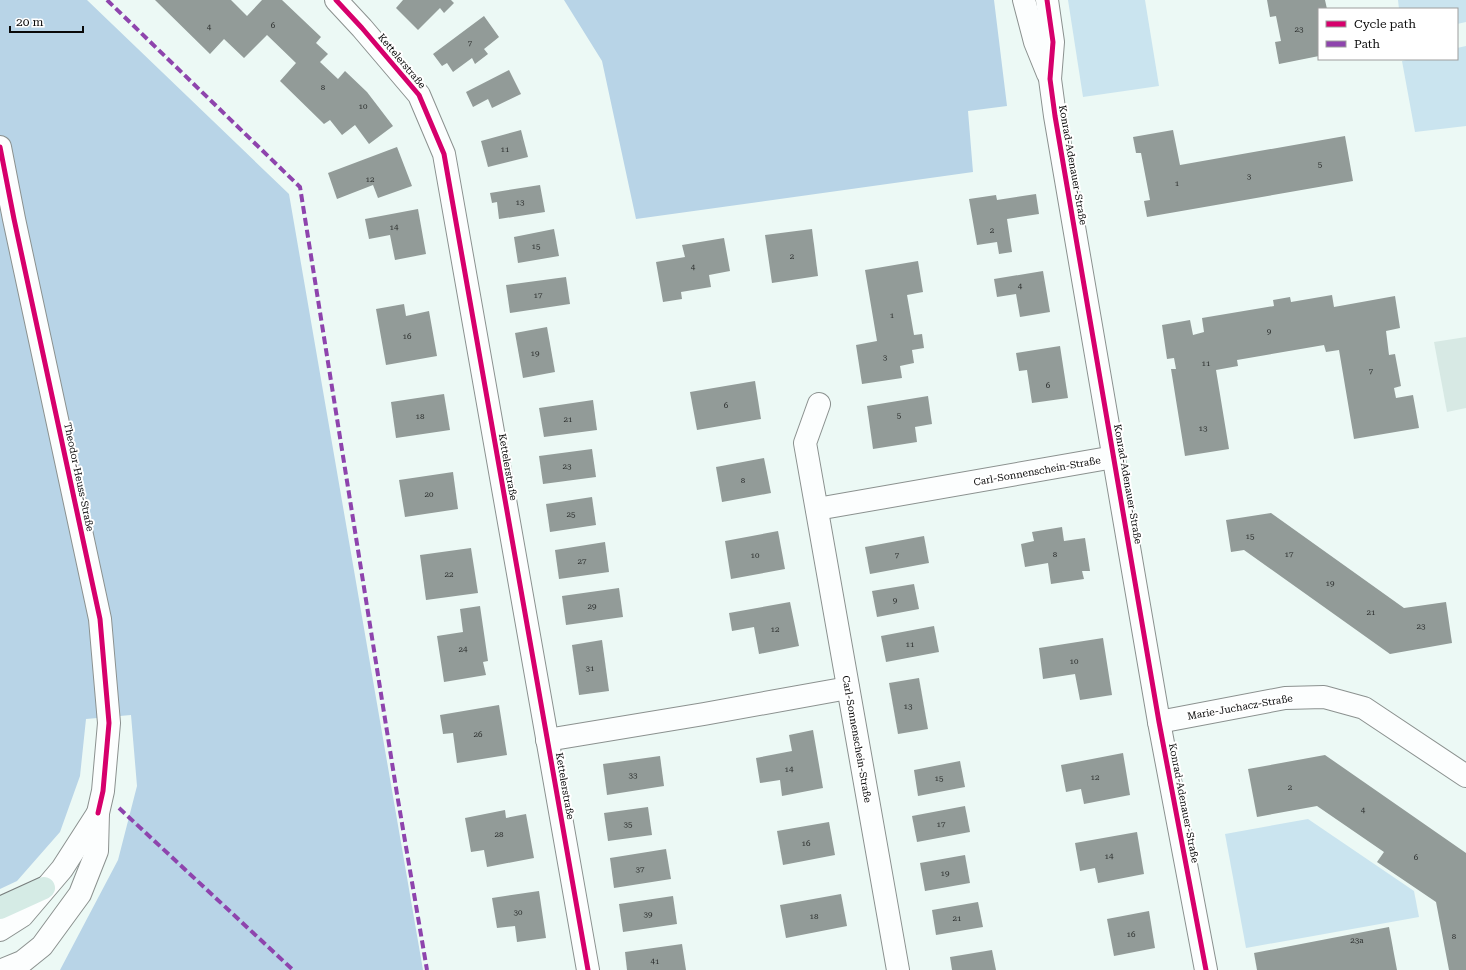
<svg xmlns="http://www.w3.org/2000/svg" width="1466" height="970" font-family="'Roboto Serif',serif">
<rect width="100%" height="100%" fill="#ecf9f5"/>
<g fill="#cae4ef">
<path d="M1068 0H1145L1159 86 1083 97Z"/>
<path d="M1398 0H1466V22L1457 24V9H1399Z"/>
<path d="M1466 46V126L1415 132 1402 61 1410 59H1457V48Z"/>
<path d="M1308 819 1414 891 1419 917 1246 948 1225 834Z"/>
</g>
<g fill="#b8d4e7">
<path d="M0 0H87L289 194 423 970H60L118 860 137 786 131 715 86 719 80 776 60 832 17 881 0 889Z"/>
<path d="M564 0H994L1007 106 968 111 973 172 636 219 602 61Z"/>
</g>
<path fill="#d7e9e4" d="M1466 337V408L1447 412 1434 342Z"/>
<g fill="#929b98">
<path d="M155 0H231L247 16 262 0H282L321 37 316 43 328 54 320 62 338 79 345 71 367 92 393 126 369 144 355 125 342 135 330 120 324 124 280 81 296 63 267 35 244 58 224 39 210 54Z"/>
<path d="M403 0H451L454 3 444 13 440 8 418 30 396 8Z"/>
<path d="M1267 0H1325L1327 9H1319V56L1279 64 1275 42 1281 41 1276 16 1270 17Z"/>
<path d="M484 16 499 37 484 49 488 54 475 64 472 58 453 72 447 63 442 66 433 54Z"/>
<path d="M509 70 521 94 492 108 488 99 473 107 466 92Z"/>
<path d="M521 130 528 157 488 167 481 141Z"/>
<path d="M1173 130 1180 165 1345 136 1353 181 1147 217 1144 201 1150 200 1141 153H1136L1133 137Z"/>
<path d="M397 147 412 186 378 198 373 185 337 199 328 173Z"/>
<path d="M540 185 545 212 499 219 497 202 492 203 490 193Z"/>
<path d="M1036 194 1039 214 1007 219 1012 252 999 254 997 242 977 245 969 199 996 195 997 200Z"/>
<path d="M418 209 426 254 395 260 390 235 369 239 365 219Z"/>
<path d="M554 229 559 256 518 263 514 237Z"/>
<path d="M812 229 818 276 772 283 765 235Z"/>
<path d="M724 238 730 271 709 275 711 287 681 292 682 299 663 302 656 262 685 257 682 245Z"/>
<path d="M918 261 923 292 907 295 914 335 922 334 924 348 912 350 914 363 900 366 902 378 862 384 856 345 877 341 865 270Z"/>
<path d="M1043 271 1050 312 1020 317 1016 294 997 297 994 279Z"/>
<path d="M566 277 570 304 510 313 506 285Z"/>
<path d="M1332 295 1334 307 1395 296 1400 328 1386 331 1389 355 1395 354 1401 386 1394 388 1396 398 1413 395 1419 428 1354 439 1339 350 1326 352 1324 345 1237 360 1238 366 1216 370 1229 449 1185 456 1171 369H1176L1174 358 1167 359 1162 325 1190 320 1193 335 1204 332 1202 318 1274 306 1273 300 1290 297 1291 302Z"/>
<path d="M404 304 406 316 429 311 437 356 386 365 376 309Z"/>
<path d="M547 327 555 372 523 378 515 333Z"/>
<path d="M1060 346 1068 398 1032 403 1027 370 1019 371 1016 353Z"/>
<path d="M755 381 761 419 697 430 690 392Z"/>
<path d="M444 394 450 430 396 438 391 402Z"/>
<path d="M928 396 932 424 915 427 917 442 873 449 867 406Z"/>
<path d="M593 400 597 430 544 437 539 408Z"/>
<path d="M592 449 596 477 543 484 539 456Z"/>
<path d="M764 458 771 493 722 502 716 467Z"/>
<path d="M453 472 458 509 405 517 399 480Z"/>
<path d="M592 497 596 525 550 532 546 504Z"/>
<path d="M1271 513 1404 608 1446 602 1452 643 1390 654 1244 550 1231 552 1226 520Z"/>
<path d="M1062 527 1064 541 1085 538 1090 571H1082L1084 579 1051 584 1048 563 1025 567 1021 544 1034 541 1032 532Z"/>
<path d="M778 531 785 569 731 579 725 541Z"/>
<path d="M924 536 929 563 870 574 865 547Z"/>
<path d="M605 542 609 572 559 579 555 550Z"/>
<path d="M471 548 478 593 426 600 420 555Z"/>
<path d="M914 584 919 609 877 617 872 591Z"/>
<path d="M619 588 623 617 566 625 562 596Z"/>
<path d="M790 602 799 646 759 654 754 627 732 631 729 613Z"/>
<path d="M480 606 488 661 483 662 486 675 444 682 437 636 463 632 460 609Z"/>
<path d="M934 626 939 652 886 662 881 636Z"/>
<path d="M1103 638 1112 695 1080 700 1075 674 1043 679 1039 648Z"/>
<path d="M602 640 609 691 579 695 572 645Z"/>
<path d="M919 678 928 729 898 734 889 683Z"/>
<path d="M499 705 507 755 457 763 453 733 443 734 440 715Z"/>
<path d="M813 730 823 788 782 796 780 780 760 783 756 758 792 751 789 735Z"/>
<path d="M1123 753 1130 795 1084 804 1081 789 1066 792 1061 765Z"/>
<path d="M1325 755 1466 853V970H1449L1436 902 1377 862 1384 852 1317 806 1257 817 1248 769Z"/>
<path d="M660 756 664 786 607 795 603 764Z"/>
<path d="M960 761 965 787 918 796 914 770Z"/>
<path d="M965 806 970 832 917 842 912 816Z"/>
<path d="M648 807 652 835 608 841 604 813Z"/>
<path d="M505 810 506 818 526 814 534 858 487 867 484 850 471 852 465 818Z"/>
<path d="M829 822 835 855 783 865 777 831Z"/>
<path d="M1137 832 1144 874 1098 883 1095 868 1080 871 1075 843Z"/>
<path d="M666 849 671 879 614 888 610 858Z"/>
<path d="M965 855 970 883 925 891 920 863Z"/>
<path d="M539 891 546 938 517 942 515 926 497 928 492 898Z"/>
<path d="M841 894 847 926 786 938 780 905Z"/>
<path d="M673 896 677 924 623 932 619 904Z"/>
<path d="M978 902 983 927 936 935 932 910Z"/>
<path d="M1149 911 1155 948 1114 956 1107 919Z"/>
<path d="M1389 927 1397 970H1257L1254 953Z"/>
<path d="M682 944 686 970H627L625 952Z"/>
<path d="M992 950 996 970H952L950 957Z"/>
</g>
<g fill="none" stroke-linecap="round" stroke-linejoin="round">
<g stroke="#8b918f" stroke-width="24">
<g id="minor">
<path d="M336 0 362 28 419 95 444 154 588 970"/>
<path d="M1024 0 1035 42 1048 74"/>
<path d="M1047 0 1053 42 1050 79 1055 116 1159 722 1206 970"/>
<path d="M0 147 14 219 100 619 109 723 103 791 98 813 97 851 80 894 42 946 22 962 2 970"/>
<path d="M819 404 805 443 898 970"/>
<path d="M817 509 1114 457"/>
<path d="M1159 722 1285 698 1324 697 1364 708 1466 776"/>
<path d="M547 740 704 714 848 688"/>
<path d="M0 930 22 916 62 869 98 813"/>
</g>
</g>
<g stroke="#787e7d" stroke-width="24">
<path id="major" d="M0 908 44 888"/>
</g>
<use href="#minor" stroke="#fcfefe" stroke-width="22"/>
<use href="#major" stroke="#d5ebe5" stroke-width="22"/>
<g stroke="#8e44ad" stroke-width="4" stroke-dasharray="8 4" stroke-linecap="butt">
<path d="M107 0 300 187 397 794 427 970"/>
<path d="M119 808 293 970"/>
</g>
<g stroke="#fff" stroke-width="8">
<g id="cycleway">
<path d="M336 0 362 28 419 95 444 154 588 970"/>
<path d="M1047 0 1053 42 1050 79 1055 116 1159 722 1206 970"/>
<path d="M0 147 14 219 100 619 109 723 103 791 98 813"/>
</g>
</g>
<use href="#cycleway" stroke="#d6006c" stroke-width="5"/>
</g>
<g text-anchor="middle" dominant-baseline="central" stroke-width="4" stroke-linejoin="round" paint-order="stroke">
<g font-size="8" fill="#2b2e2d">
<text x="273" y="25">6</text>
<text x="209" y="27">4</text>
<text x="1299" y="29">23</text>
<text x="470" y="43">7</text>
<text x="323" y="87">8</text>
<text x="363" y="106">10</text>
<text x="505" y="149">11</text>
<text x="1320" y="164">5</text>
<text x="1249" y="176">3</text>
<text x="370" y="179">12</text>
<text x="1177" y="183">1</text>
<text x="520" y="202">13</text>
<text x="394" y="227">14</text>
<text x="992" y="230">2</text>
<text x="536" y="246">15</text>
<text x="792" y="256">2</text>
<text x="693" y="267">4</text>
<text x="1020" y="286">4</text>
<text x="538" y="295">17</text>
<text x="892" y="315">1</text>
<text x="1269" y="331">9</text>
<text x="407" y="336">16</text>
<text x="535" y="353">19</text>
<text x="885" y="357">3</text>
<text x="1206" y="363">11</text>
<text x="1371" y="371">7</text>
<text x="1048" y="385">6</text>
<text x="726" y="405">6</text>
<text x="899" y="415">5</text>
<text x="420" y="416">18</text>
<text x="568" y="419">21</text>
<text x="1203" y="428">13</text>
<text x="567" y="466">23</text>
<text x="743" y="480">8</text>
<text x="429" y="494">20</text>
<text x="571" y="514">25</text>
<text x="1250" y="536">15</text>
<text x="1055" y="554">8</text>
<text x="1289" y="554">17</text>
<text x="755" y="555">10</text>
<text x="897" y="555">7</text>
<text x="582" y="561">27</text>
<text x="449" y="574">22</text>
<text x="1330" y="583">19</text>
<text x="895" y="600">9</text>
<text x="592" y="606">29</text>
<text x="1371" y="612">21</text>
<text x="1421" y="626">23</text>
<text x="775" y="629">12</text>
<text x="910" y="644">11</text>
<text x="463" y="649">24</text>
<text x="1074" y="661">10</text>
<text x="590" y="668">31</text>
<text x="908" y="706">13</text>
<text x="478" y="734">26</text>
<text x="789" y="769">14</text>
<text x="633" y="775">33</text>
<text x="1095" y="777">12</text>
<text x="939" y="778">15</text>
<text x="1290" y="787">2</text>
<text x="1363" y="810">4</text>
<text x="628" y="824">35</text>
<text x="941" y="824">17</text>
<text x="499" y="834">28</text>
<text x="806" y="843">16</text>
<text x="1109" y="856">14</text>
<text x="1416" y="857">6</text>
<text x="640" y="869">37</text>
<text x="945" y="873">19</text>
<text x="518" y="912">30</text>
<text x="648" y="914">39</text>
<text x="814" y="916">18</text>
<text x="957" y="918">21</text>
<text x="1131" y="934">16</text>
<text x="1454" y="936">8</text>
<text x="1357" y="940">23a</text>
<text x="655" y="961">41</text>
</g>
<g font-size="10" fill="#090909" stroke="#fff">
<text transform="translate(402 61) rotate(50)">Kettelerstraße</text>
<text transform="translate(1073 165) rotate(80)">Konrad-Adenauer-Straße</text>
<text transform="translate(508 467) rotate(80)">Kettelerstraße</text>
<text transform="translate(1037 471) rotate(-10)">Carl-Sonnenschein-Straße</text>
<text transform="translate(79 477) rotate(78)">Theodor-Heuss-Straße</text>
<text transform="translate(1128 484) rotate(80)">Konrad-Adenauer-Straße</text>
<text transform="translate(1240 707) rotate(-10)">Marie-Juchacz-Straße</text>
<text transform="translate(857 739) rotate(80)">Carl-Sonnenschein-Straße</text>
<text transform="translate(565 786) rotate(80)">Kettelerstraße</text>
<text transform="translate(1184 803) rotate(79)">Konrad-Adenauer-Straße</text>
</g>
</g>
<rect x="1318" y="8" width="140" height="52" fill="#ffffff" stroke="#9d9d9d"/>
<rect x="1326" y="21" width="20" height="6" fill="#d6006c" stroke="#9d9d9d"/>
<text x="1354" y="28" font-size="12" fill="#090909">Cycle path</text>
<rect x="1326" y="41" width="20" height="6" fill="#8e44ad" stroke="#9d9d9d"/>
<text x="1354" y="48" font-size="12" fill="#090909">Path</text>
<path d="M10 26v6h73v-6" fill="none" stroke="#090909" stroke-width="2"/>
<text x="16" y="26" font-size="12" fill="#090909" stroke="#ffffff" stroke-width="3" paint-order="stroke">20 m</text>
</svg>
